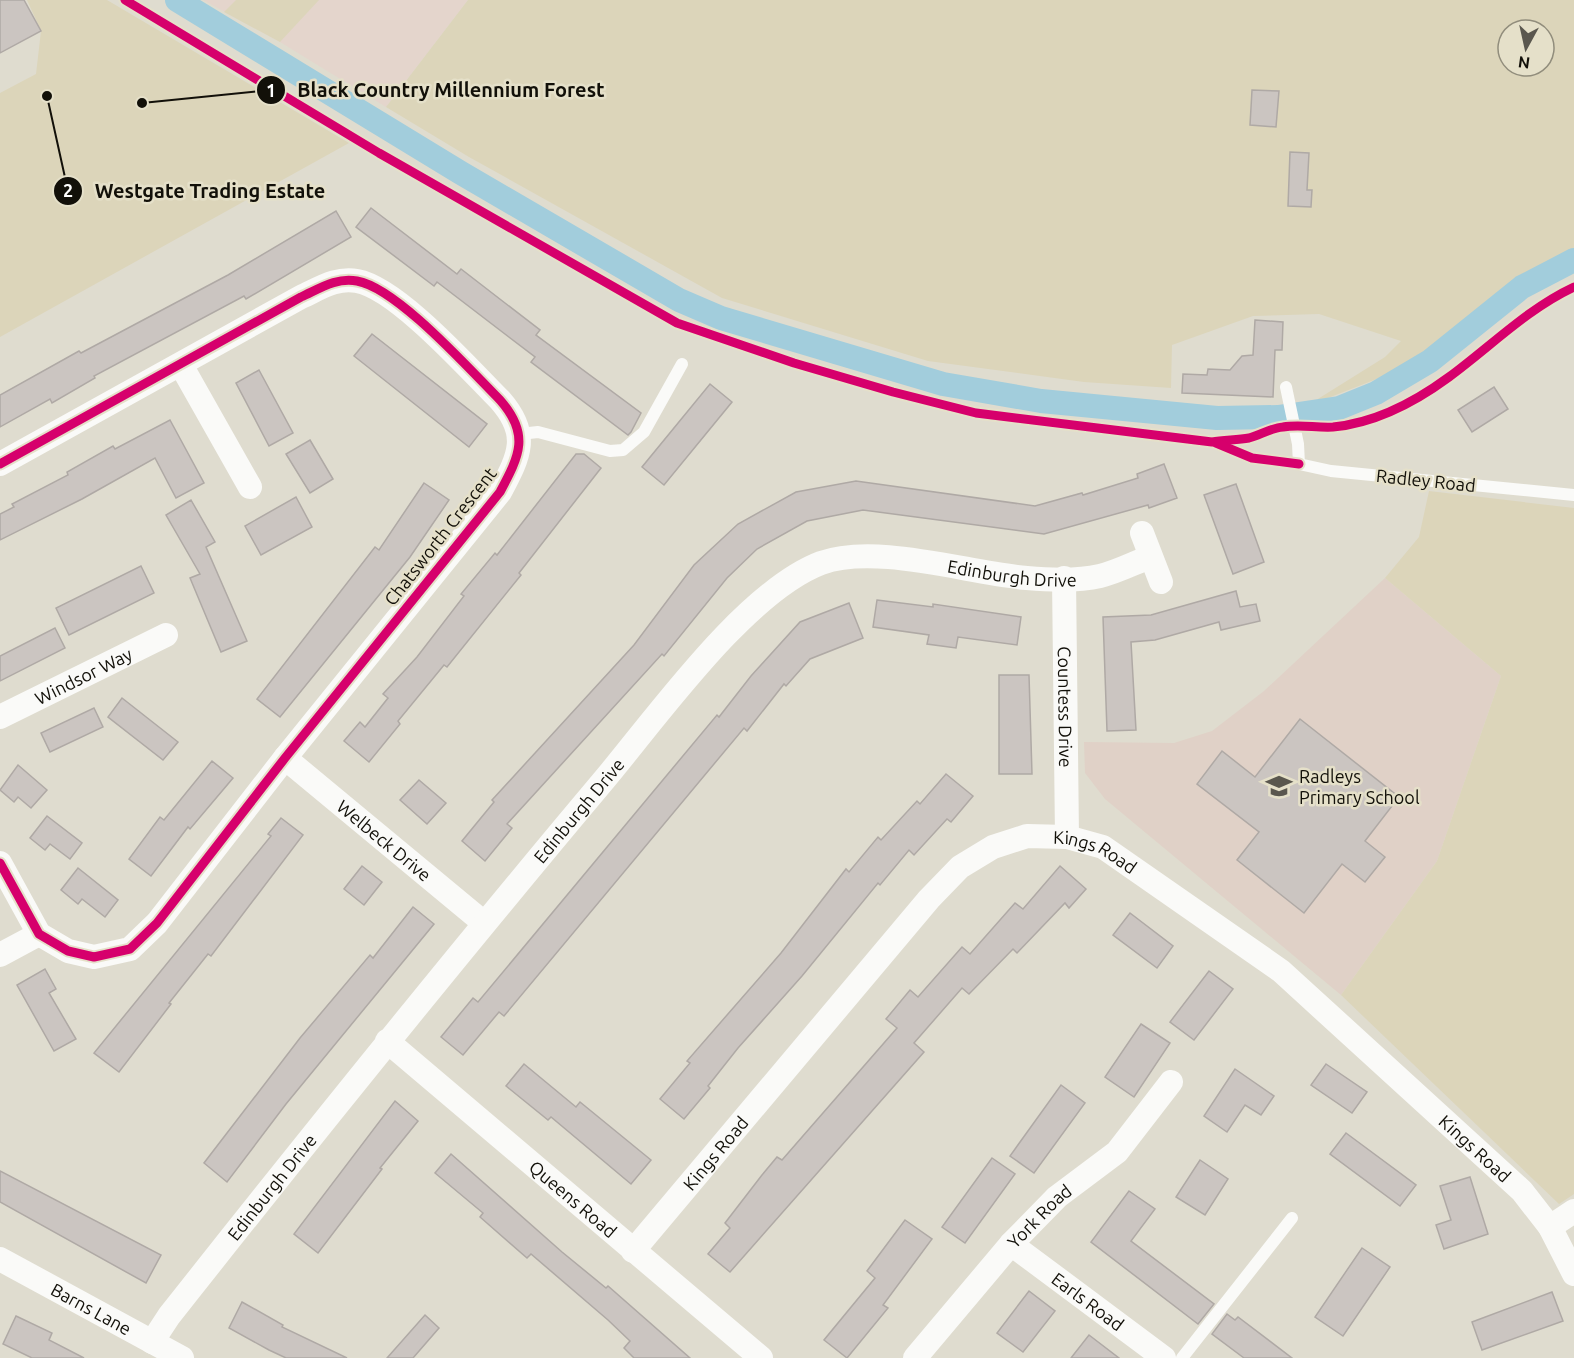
<svg xmlns="http://www.w3.org/2000/svg" width="1574" height="1358" font-family="Ubuntu,sans-serif">
<rect width="100%" height="100%" fill="#dfdccf"/>
<path fill="#e4d5cc" d="M203 0H468L386 107 280 42Z"/>
<path fill="#e0d1c7" d="M1385 578 1501 676 1437 861 1341 995 1105 799 1085 773 1084 742 1174 743 1212 731 1264 691Z"/>
<g fill="#dcd5ba" fill-rule="evenodd">
<path d="M27 0H107L349 143 0 337V93L36 74 41 31Z"/>
<path d="M236 0H319L280 42 224 12Z"/>
<path d="M468 0H1574V251L1522 276 1420 362 1305 407 1385 357 1401 341 1319 314 1253 316 1172 345 1171 388 1084 382 928 361 722 298 469 157 386 107ZM1508 30H1544V66H1508Z"/>
<path d="M1429 491 1574 508V1194L1559 1204 1341 995 1437 861 1501 676 1385 578 1419 537Z"/>
</g>
<g fill="none" stroke-linecap="round" stroke-linejoin="round">
<path stroke="#a2cddc" stroke-width="24" d="M177 0 461 173 679 300 721 318 943 384 1041 401 1217 418 1278 417 1339 408 1376 393 1430 361 1522 287 1574 260"/>
</g>
<g fill="#cbc5c1" stroke="#afa9a5" stroke-width="1.5">
<path d="M0 0H24L41 31 0 53Z"/>
<path d="M1252 90 1279 91 1276 127 1250 125Z"/>
<path d="M1290 152 1309 153 1307 190H1312L1311 207 1288 206Z"/>
<path d="M371 208 457 274 461 269 540 330 536 335 641 413 631 432 628 435 531 362 535 357 437 282 434 286 356 227Z"/>
<path d="M336 211 351 237 246 299 244 296 94 376 95 378 52 403 50 399 0 427V395L79 351 81 353 228 275Z"/>
<path d="M1255 320 1283 322 1282 350H1275L1273 397 1182 393 1183 374 1207 375 1208 369 1230 370 1242 356 1253 355Z"/>
<path d="M372 334 487 424 469 447 354 356Z"/>
<path d="M259 370 293 433 269 446 236 383Z"/>
<path d="M710 384 732 402 664 485 642 467Z"/>
<path d="M1494 387 1508 409 1472 432 1458 410Z"/>
<path d="M170 420 204 483 176 498 155 458 82 499 0 540V514L14 507 12 504 68 475 67 472 113 446 115 449Z"/>
<path d="M310 440 333 479 310 493 286 454Z"/>
<path d="M576 454H584L601 468 519 573 521 575 447 667 444 665 398 721 400 724 369 762 344 741 360 722 365 727 388 698 383 694 417 657 464 596 461 594 495 553 497 555Z"/>
<path d="M1164 464 1177 498 1149 508 1148 505 1044 534 863 510 807 521 757 549 727 578 664 656 662 654 507 824 512 828 485 861 462 841 494 802 492 800 634 645 694 565 738 524 796 492 856 481 1035 506 1082 493 1083 495 1138 478 1137 474Z"/>
<path d="M424 483 449 500 410 557 280 717 257 699 375 547 379 550Z"/>
<path d="M1236 484 1264 562 1233 574 1204 495Z"/>
<path d="M296 497 312 527 261 555 245 526Z"/>
<path d="M191 500 215 542 206 547 247 641 221 652 190 578 200 574 166 515Z"/>
<path d="M141 566 154 593 69 635 56 608Z"/>
<path d="M1236 591 1240 607 1256 604 1260 621 1221 630 1219 622 1155 640 1131 642 1136 730 1107 731 1103 617 1151 615Z"/>
<path d="M877 600 933 607V604L1021 617 1017 645 958 637 956 648 927 644 929 635 873 627Z"/>
<path d="M849 603 863 638 810 659 786 686 784 684 747 731 744 728 504 1016 499 1012 463 1055 441 1037 473 998 478 1002 717 715 719 717 751 676 800 622Z"/>
<path d="M55 628 65 648 0 681V656Z"/>
<path d="M999 675H1029L1032 774H999Z"/>
<path d="M122 698 178 742 163 760 108 717Z"/>
<path d="M94 708 103 727 50 752 41 733Z"/>
<path d="M1300 719 1399 797 1365 841 1385 857 1365 882 1342 864 1304 913 1237 860 1259 832 1197 784 1222 751 1255 777Z"/>
<path d="M212 761 233 778 190 829 188 827 151 876 129 859 160 817 164 820Z"/>
<path d="M18 765 47 790 31 808 18 797 14 802 0 790Z"/>
<path d="M946 774 973 796 951 822 947 819 914 855 909 850 880 885 878 883 802 976 738 1048 708 1086 710 1088 684 1119 660 1099 690 1063 687 1061 781 953 846 869 849 872 878 837 881 840 917 801 920 804Z"/>
<path d="M419 780 446 803 427 824 400 800Z"/>
<path d="M47 816 82 843 70 859 50 844 45 850 30 838Z"/>
<path d="M281 818 303 835 211 956 208 954 169 1003 171 1004 119 1072 94 1053 271 836 268 834Z"/>
<path d="M362 866 382 882 364 905 344 889Z"/>
<path d="M1060 866 1086 889 1069 908 1065 903 1017 953 1013 949 969 994 962 988 914 1043 924 1052 730 1272 708 1254 730 1228 725 1223 762 1175 777 1157 782 1160 897 1028 886 1019 910 990 918 997 962 947 970 954 1015 903 1023 909Z"/>
<path d="M78 868 118 900 105 917 82 899 78 904 61 890Z"/>
<path d="M413 907 434 924 286 1104 227 1182 204 1163 300 1038 370 955 373 958Z"/>
<path d="M1130 913 1173 946 1157 968 1113 935Z"/>
<path d="M45 969 56 989 49 993 76 1039 54 1051 17 985Z"/>
<path d="M1209 971 1233 989 1194 1040 1170 1022Z"/>
<path d="M1141 1024 1170 1043 1134 1097 1105 1077Z"/>
<path d="M524 1064 576 1107 580 1102 651 1160 631 1184 551 1117 548 1120 506 1086Z"/>
<path d="M1326 1064 1367 1092 1352 1113 1311 1085Z"/>
<path d="M1235 1069 1274 1096 1261 1115 1245 1105 1227 1132 1204 1116Z"/>
<path d="M1061 1085 1085 1103 1034 1173 1010 1156Z"/>
<path d="M395 1101 418 1121 380 1168 382 1169 318 1253 294 1234Z"/>
<path d="M1346 1133 1416 1185 1400 1206 1330 1154Z"/>
<path d="M451 1154 562 1252 606 1288 608 1286 690 1358H634L624 1348 630 1341 608 1320 531 1254 527 1258 480 1217 483 1213 435 1173Z"/>
<path d="M992 1158 1015 1174 965 1243 942 1227Z"/>
<path d="M1200 1160 1228 1179 1205 1215 1176 1197Z"/>
<path d="M0 1171 161 1255 146 1283 0 1202Z"/>
<path d="M1470 1177 1488 1234 1444 1249 1436 1225 1451 1220 1440 1186Z"/>
<path d="M1129 1191 1155 1209 1131 1241 1214 1304 1198 1324 1091 1242Z"/>
<path d="M905 1220 932 1239 883 1305 888 1308 847 1358 824 1340 875 1278 867 1271Z"/>
<path d="M1362 1248 1390 1267 1343 1336 1315 1317Z"/>
<path d="M1029 1291 1055 1311 1023 1352 997 1333Z"/>
<path d="M1552 1292 1563 1321 1482 1350 1472 1322Z"/>
<path d="M242 1302 283 1325 282 1327 347 1358H286L269 1350 229 1328Z"/>
<path d="M1227 1314 1235 1320 1238 1317 1292 1358H1244L1212 1334Z"/>
<path d="M425 1315 439 1328 413 1358H387Z"/>
<path d="M16 1316 52 1333 49 1340 84 1358H32L3 1344Z"/>
<path d="M1089 1335 1119 1358H1071Z"/>
</g>
<g fill="none" stroke-linecap="round" stroke-linejoin="round">
<g stroke="#fafaf8" stroke-width="12">
<path d="M1286 387 1298 444 1299 464 1331 471 1574 495"/>
<path d="M520 434 538 432 610 451 623 450 644 432 682 364"/>
<path d="M1182 1358 1292 1218"/>
</g>
<g stroke="#fafaf8" stroke-width="24">
<path d="M181 365 250 487"/>
<path d="M0 464 301 297C319 289 336 277 357 281 397 288 469 369 500 400 530 434 520 455 500 492L285 758 157 923 130 949 94 957 68 951 39 934 0 863"/>
<path d="M1142 533 1161 582"/>
<path id="s1" d="M1064 578 1067 837"/>
<path id="s2" d="M0 717 166 635"/>
<path id="s3" d="M285 758 484 923"/>
<path d="M0 955 39 934"/>
<path id="s4" d="M387 1041 761 1358"/>
<path d="M1550 1227 1574 1211"/>
<path id="s5" d="M1011 1244 1164 1358"/>
<path id="s6" d="M633 1251 929 899 960 867 993 847 1027 836 1067 837 1103 847 1281 971 1522 1191 1550 1227 1574 1274"/>
<path id="s7" d="M0 1259 182 1358"/>
<path id="s8" d="M152 1342 169 1316C312 1135 456 956 604 780 657 717 745 592 821 563 876 543 968 573 1027 578 1049 580 1078 581 1100 576 1117 572 1134 563 1150 557"/>
<path id="s9" d="M915 1358 1011 1244 1057 1197 1117 1152 1171 1082"/>
</g>
<g stroke="#e5e0c9" stroke-width="13">
<g id="cycleway">
<path d="M125 0 379 153 677 323 794 363 893 392 976 413 1212 442C1224 440 1237 440 1249 438 1260 435 1271 428 1283 427 1300 424 1316 428 1333 427 1376 423 1415 402 1449 377 1490 347 1527 309 1574 287"/>
<path d="M1216 443 1252 458 1299 464"/>
<path d="M0 464 301 297C319 289 336 277 357 281 397 288 469 369 500 400 530 434 520 455 500 492L285 758 157 923 130 949 94 957 68 951 39 934 0 863"/>
</g>
</g>
<use href="#cycleway" stroke="#d6006c" stroke-width="9"/>
</g>
<defs>
<g id="school-bare" transform="scale(2.07)"><path d="M0-5L7-2L0 1L-7-2ZM-4 1L0 2.5L4 1V4Q0 6-4 4Z" fill="#5a574e" stroke="#e5e0c9" stroke-width="2.5" paint-order="stroke"/></g>
</defs>
<g fill-rule="evenodd">
<use href="#school-bare" x="1279" y="786"/>
</g>
<g text-anchor="middle" dominant-baseline="central" stroke-width="5" stroke-linejoin="round" paint-order="stroke">
<g font-size="18" fill="#121009" stroke="#e5e0c9">
<text transform="translate(1426 480) rotate(6)">Radley Road</text>
<text transform="translate(440 536) rotate(-52)">Chatsworth Crescent</text>
<text stroke="none"><textPath href="#s8" startOffset="1224">Edinburgh Drive</textPath></text>
<text stroke="none"><textPath href="#s2" startOffset="93">Windsor Way</textPath></text>
<text stroke="none"><textPath href="#s1" startOffset="129">Countess Drive</textPath></text>
<text stroke="none"><textPath href="#s8" startOffset="682">Edinburgh Drive</textPath></text>
<text stroke="none"><textPath href="#s3" startOffset="129">Welbeck Drive</textPath></text>
<text stroke="none"><textPath href="#s6" startOffset="650">Kings Road</textPath></text>
<text stroke="none"><textPath href="#s6" startOffset="1136">Kings Road</textPath></text>
<text stroke="none"><textPath href="#s6" startOffset="128">Kings Road</textPath></text>
<text stroke="none"><textPath href="#s8" startOffset="196">Edinburgh Drive</textPath></text>
<text stroke="none"><textPath href="#s4" startOffset="244">Queens Road</textPath></text>
<text stroke="none"><textPath href="#s9" startOffset="189">York Road</textPath></text>
<text stroke="none"><textPath href="#s5" startOffset="96">Earls Road</textPath></text>
<text stroke="none"><textPath href="#s7" startOffset="104">Barns Lane</textPath></text>
</g>
<g font-size="18" fill="#121009" stroke="#e5e0c9" text-anchor="start">
<text x="1299" y="776">Radleys<tspan x="1299" dy="21">Primary School</tspan></text>
</g>
</g>
<path fill="none" stroke="#121009" stroke-width="2" d="M142 103L271 90M47 96L68 191"/>
<g fill="#121009" stroke="#e5e0c9" stroke-width="2">
<circle cx="142" cy="103" r="6"/>
<circle cx="47" cy="96" r="6"/>
<circle cx="271" cy="90" r="15"/>
<circle cx="68" cy="191" r="15"/>
</g>
<g font-size="18" text-anchor="middle" font-weight="bold" fill="#fff">
<text x="271" y="97">1</text>
<text x="68" y="197">2</text>
</g>
<g font-size="20" text-anchor="middle" font-weight="bold" fill="#121009" stroke="#e5e0c9" stroke-width="5" stroke-linejoin="round" paint-order="stroke">
<text x="451" y="97">Black Country Millennium Forest</text>
<text x="210" y="198">Westgate Trading Estate</text>
</g>
<g transform="translate(1526 48) rotate(188)"><circle r="28" fill="#e5e0c9" stroke="#918d7c" stroke-width="1.5"/>
<path d="M0-4.5L10 22L0 15L-10 22Z" fill="#5a574e"/>
<text y="-9" font-size="16" font-weight="bold" text-anchor="middle" fill="#121009">N</text>
</g>
</svg>
